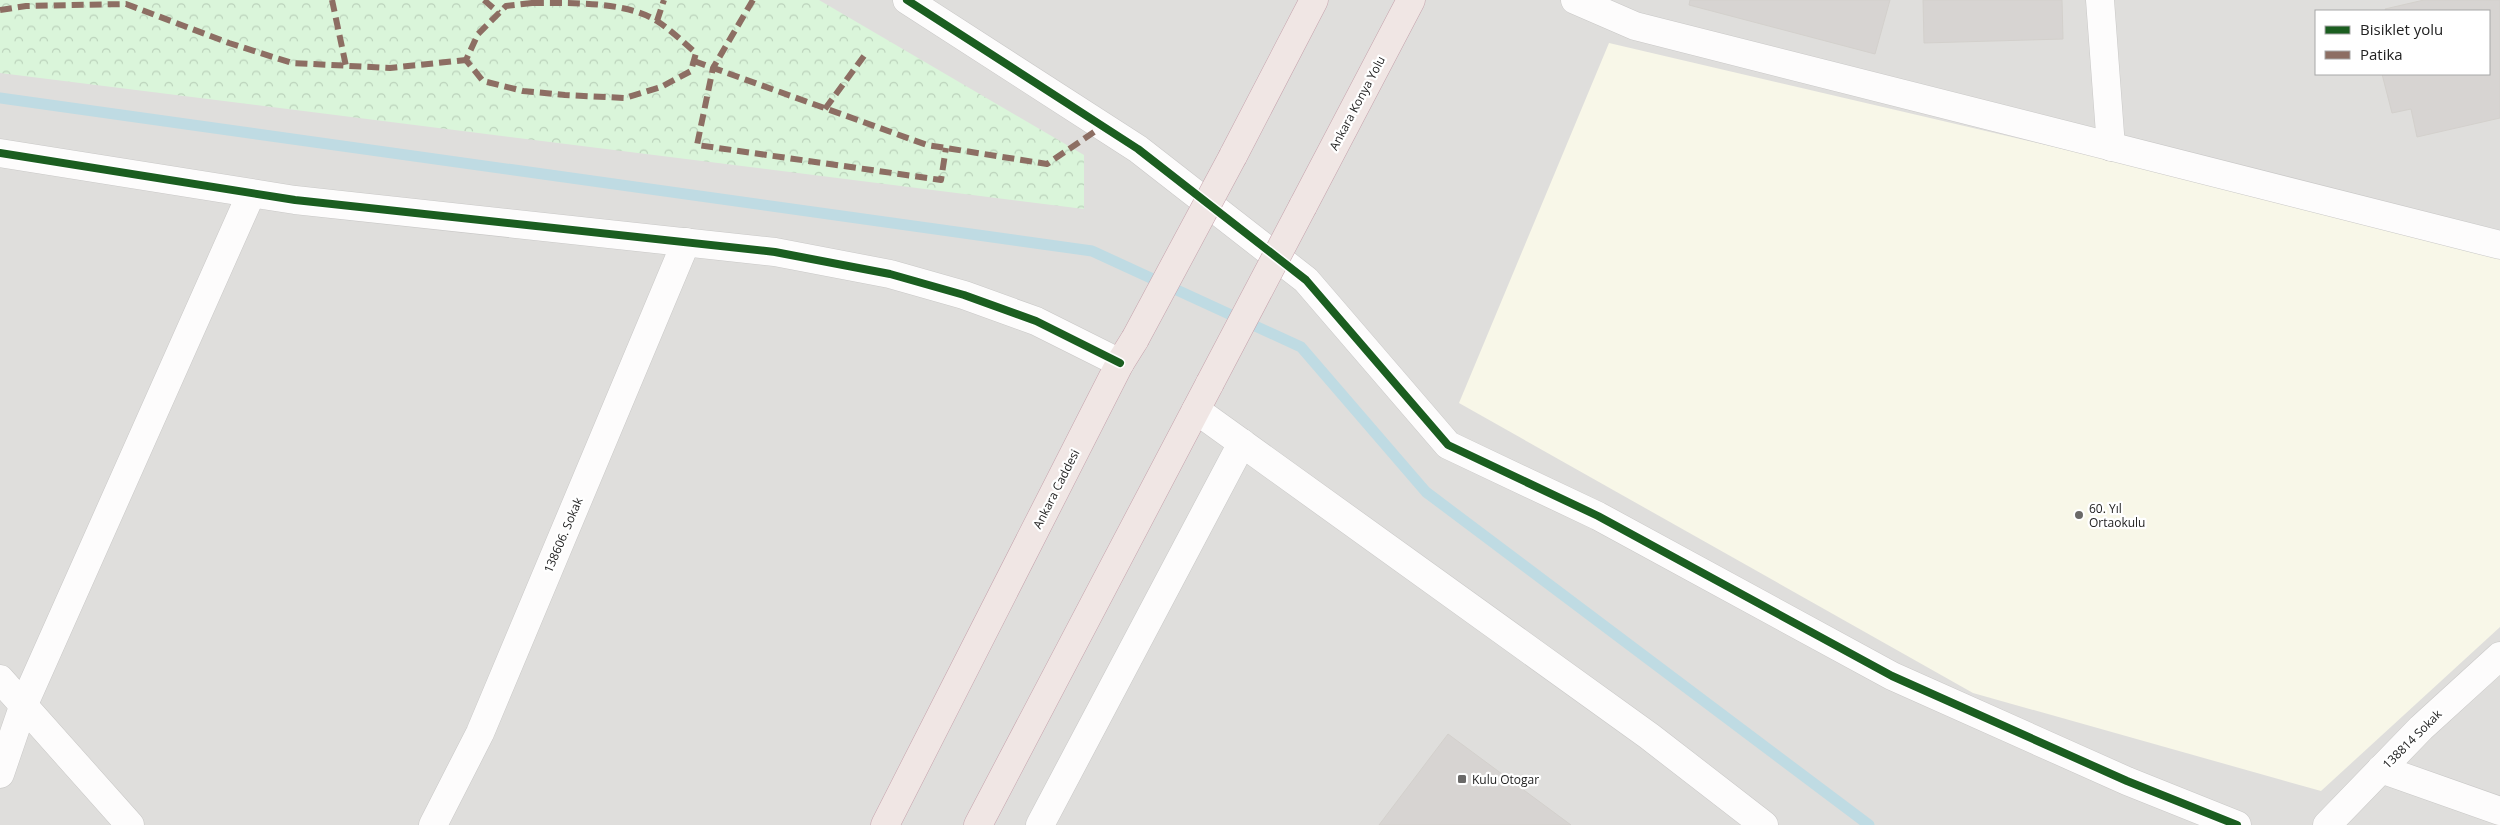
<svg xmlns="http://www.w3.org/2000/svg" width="2500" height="825" font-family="'Open Sans',sans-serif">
<defs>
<pattern id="park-crowns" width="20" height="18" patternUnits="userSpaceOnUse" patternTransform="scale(1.25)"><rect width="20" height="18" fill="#daf5da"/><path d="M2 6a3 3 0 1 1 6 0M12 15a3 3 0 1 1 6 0" fill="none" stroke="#bbd2bb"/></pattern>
</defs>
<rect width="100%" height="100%" fill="#f0eeeb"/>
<path fill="#dfdedc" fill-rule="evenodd" d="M0 0H2500V825H0ZM2316 11H2489V74H2316Z"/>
<path fill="#f8f7e8" d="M1609 43 2500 251V627L2321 791 1973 693 1459 403Z"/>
<path fill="url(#park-crowns)" d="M0 0H819L1084 155V209L0 73Z"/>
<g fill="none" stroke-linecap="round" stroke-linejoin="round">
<path stroke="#bfdbe3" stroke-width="11" d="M0 98 1092 251 1301 347 1426 492 1869 825"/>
</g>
<g fill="#d7d4d2" stroke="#d3d0cc">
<path d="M1690 0H1890L1875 54 1689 5Z"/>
<path d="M1923 0H2062L2063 39 1924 43Z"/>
<path d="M2424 0H2500V118L2417 137 2411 109 2392 113 2382 74H2489V11H2386L2385 9Z"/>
<path d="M1448 734 1571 825H1379Z"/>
</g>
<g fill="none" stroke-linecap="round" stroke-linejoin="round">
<g stroke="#c9c8c7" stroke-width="29">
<g id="minor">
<path d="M907 0 1138 149 1306 280 1448 445 1598 516 1892 676 2127 781 2237 825"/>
<path d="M1575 0 1635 26 2500 245"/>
<path d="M2100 0 2111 147"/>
<path d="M0 153 295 200 775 252 890 274 964 295 1036 321 1120 363"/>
<path d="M1196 410 1649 736 1764 825"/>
<path d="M0 679 130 825"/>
<path d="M2381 769 2500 811"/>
<path d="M0 774 24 704 251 194"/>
<path d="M433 825 480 733 686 242"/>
<path d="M1040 825 1242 443"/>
<path d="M2327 825 2421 728 2500 656"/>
</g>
</g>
<g stroke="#c5a2ac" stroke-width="29">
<g id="trunk">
<path d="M1233 156 1314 0"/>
<path d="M1303 206 1411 0"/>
<path d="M885 825 1120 363 1135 339"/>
<path d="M978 825 1210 383"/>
</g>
</g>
<use href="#minor" stroke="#fdfcfc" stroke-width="28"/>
<use href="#trunk" stroke="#f0e6e4" stroke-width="28"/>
<g stroke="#c5a2ac" stroke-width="29" stroke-linecap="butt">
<g id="trunk-bridge">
<path d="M1135 339 1233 156"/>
<path d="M1210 383 1303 206"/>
</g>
</g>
<use href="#trunk-bridge" stroke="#f0e6e4" stroke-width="28"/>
<g stroke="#8d6e63" stroke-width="6" stroke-dasharray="12 6" stroke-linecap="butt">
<path d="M332 0 346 66"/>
<path d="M484 0 499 13"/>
<path d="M753 0 713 68 697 145 941 180 946 148"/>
<path d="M532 3C569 3 626 1 657 21 671 30 683 42 696 53L691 71 661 87 625 98 565 95 523 91 483 81 466 60 478 34 506 6Z"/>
<path d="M0 10 26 6 126 4 229 43 292 63 390 68 466 60"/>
<path d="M657 21 664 0"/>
<path d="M694 61 927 145 1047 164 1103 126"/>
<path d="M825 109 864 56"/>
</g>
<g stroke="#fff" stroke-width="11">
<g id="cycleway">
<path d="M907 0 1138 149 1306 280 1448 445 1598 516 1892 676 2127 781 2237 825"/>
<path d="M0 153 295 200 775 252 890 274 964 295 1036 321 1120 363"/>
</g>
</g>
<use href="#cycleway" stroke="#1b5e20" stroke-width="8"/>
</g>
<g fill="#6a6968" stroke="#fff" stroke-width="2">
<circle cx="2079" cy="515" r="5"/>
<rect x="1457" y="774" width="10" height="10" rx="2.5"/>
</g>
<g text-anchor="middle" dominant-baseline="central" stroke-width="4.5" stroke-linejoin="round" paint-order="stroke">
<g font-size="12" fill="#222" stroke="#fff">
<text transform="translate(1357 103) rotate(-62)">Ankara Konya Yolu</text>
<text transform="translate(1056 489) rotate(-63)">Ankara Caddesi</text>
<text transform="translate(563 535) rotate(-67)">138606. Sokak</text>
<text transform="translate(2412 739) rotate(-45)">138814 Sokak</text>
</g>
<g font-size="12" fill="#222" stroke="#fff" text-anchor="start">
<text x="2089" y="508">60. Yıl<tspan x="2089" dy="14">Ortaokulu</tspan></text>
<text x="1472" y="779">Kulu Otogar</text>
</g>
</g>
<rect x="2315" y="10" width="175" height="65" fill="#ffffff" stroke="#a7a7a7"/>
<rect x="2325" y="26" width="25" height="8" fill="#1b5e20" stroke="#a7a7a7"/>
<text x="2360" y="35" font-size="15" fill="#222222">Bisiklet yolu</text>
<rect x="2325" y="51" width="25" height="8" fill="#8d6e63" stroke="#a7a7a7"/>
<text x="2360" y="60" font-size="15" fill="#222222">Patika</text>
</svg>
